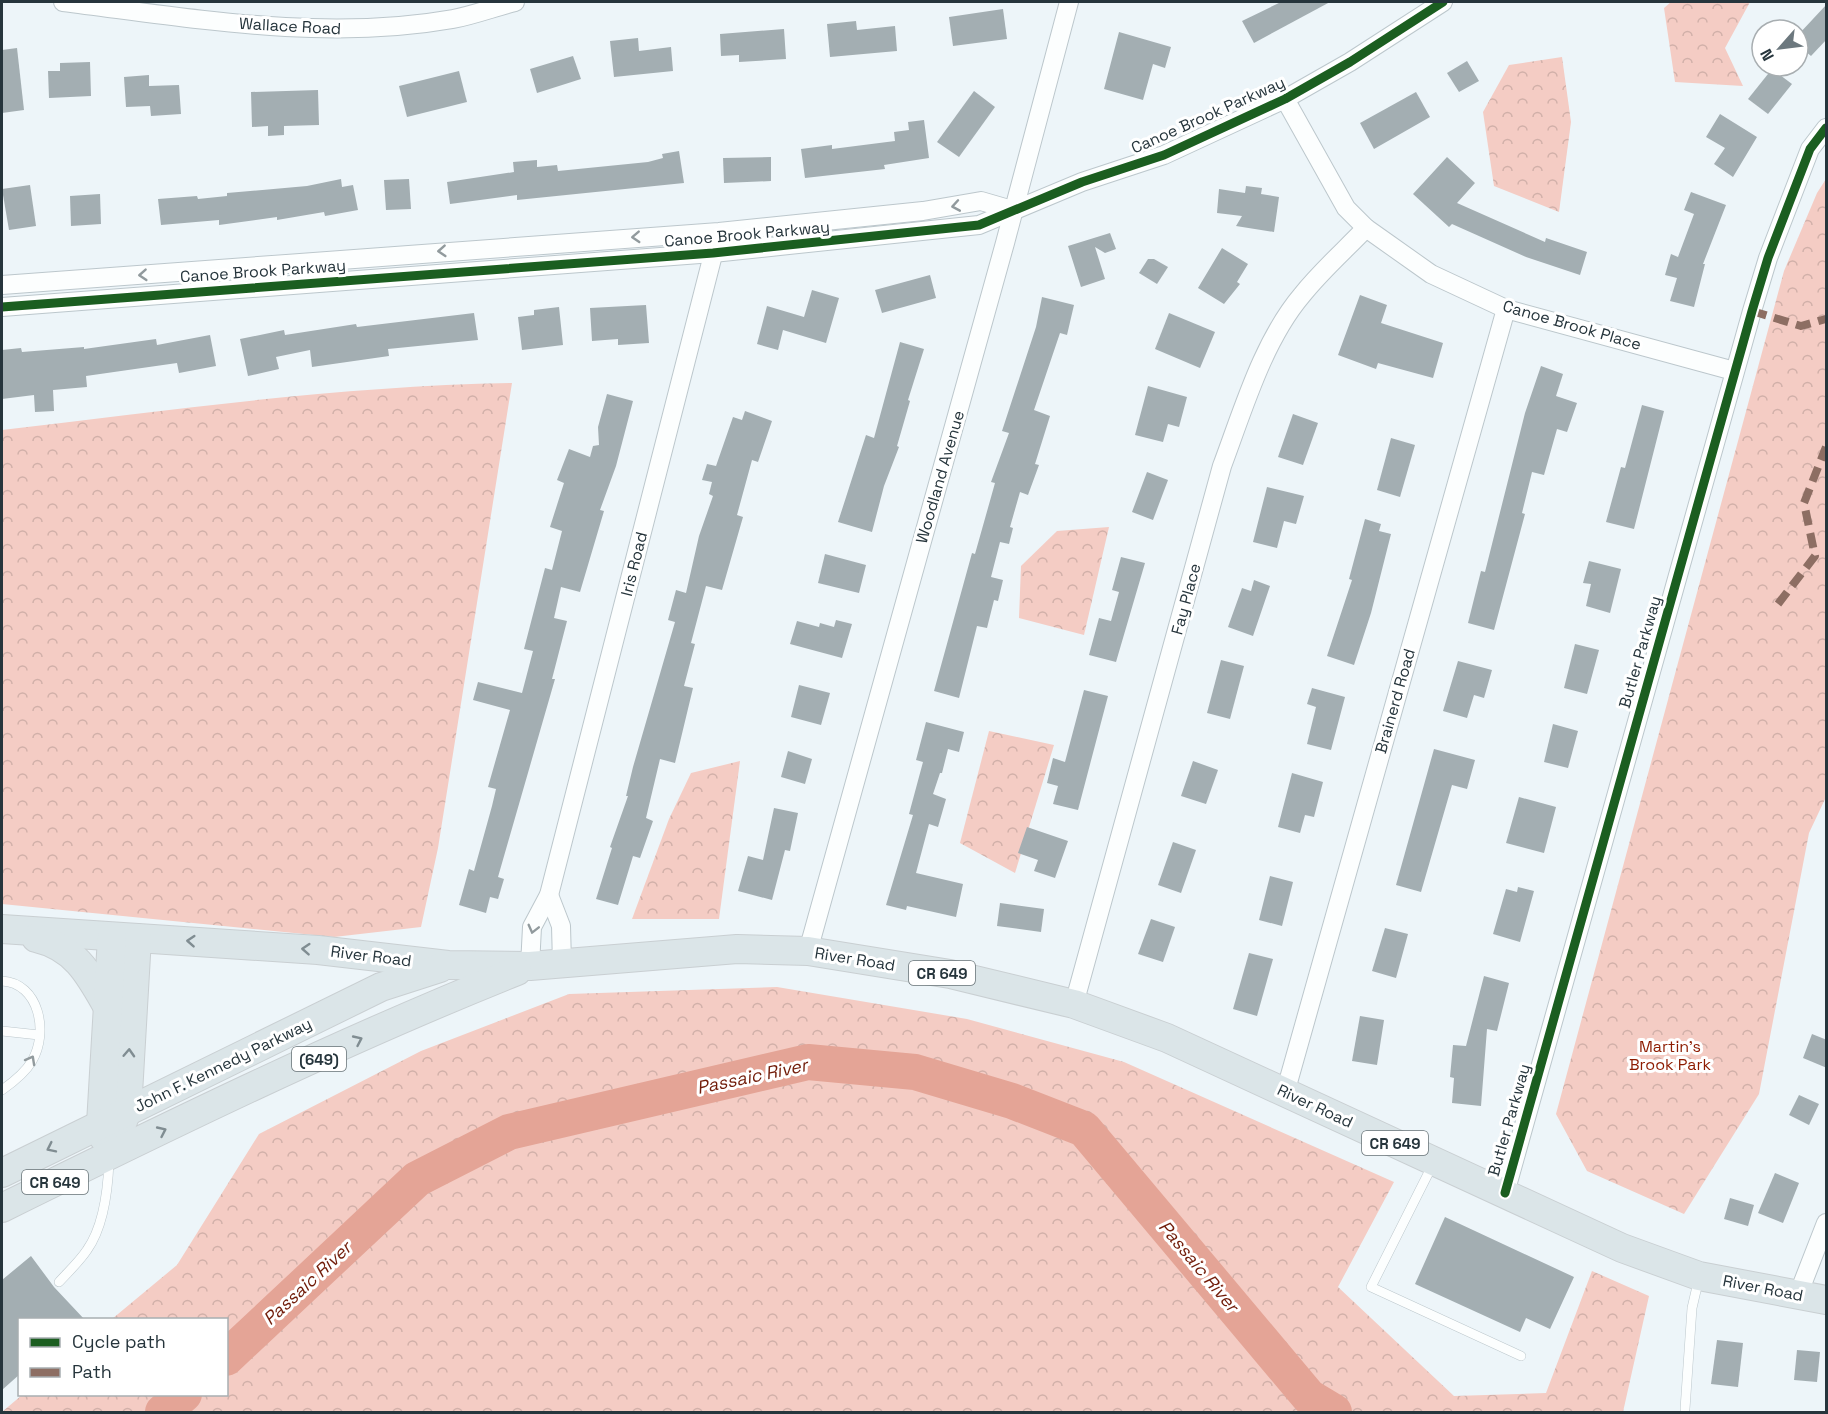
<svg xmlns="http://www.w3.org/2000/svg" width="1828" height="1414" font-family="'Space Grotesk',sans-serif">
<defs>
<pattern id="forest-crowns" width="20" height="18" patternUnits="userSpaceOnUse" patternTransform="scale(1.5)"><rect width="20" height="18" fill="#f4ccc4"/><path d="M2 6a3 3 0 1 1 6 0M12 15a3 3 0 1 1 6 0" fill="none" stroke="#d1b0a9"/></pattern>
</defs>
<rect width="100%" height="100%" fill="#edf5f9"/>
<g fill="url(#forest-crowns)">
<path d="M1671 2H1750L1725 48 1743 86 1675 82 1664 8Z"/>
<path d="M1562 57 1571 122 1559 212 1494 186 1483 112 1509 65Z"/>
<path d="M1826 179V797L1809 833 1759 1094 1684 1214 1587 1171 1556 1114 1784 271 1817 193Z"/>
<path d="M512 383 438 848 421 927 334 937 2 904V430C171 410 341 386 512 383Z"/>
<path d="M1109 527 1084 635 1019 618 1021 566 1057 531Z"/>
<path d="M989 731 1054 745 1015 873 960 843Z"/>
<path d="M740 761 719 919H632L669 819 691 773Z"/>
<path d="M777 987 967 1019 1124 1062 1394 1182 1338 1287 1454 1396 1546 1393 1592 1271 1649 1296 1623 1412H2L22 1395 226 1394V1320L112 1319 177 1265 259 1134 421 1051 569 994Z"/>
</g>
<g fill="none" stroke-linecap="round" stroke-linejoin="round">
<g stroke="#e4a496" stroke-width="36">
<path d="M226 1358 417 1179 509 1132 808 1062 915 1072 1012 1101 1084 1129 1309 1397 1334 1412"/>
<path d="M163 1412 184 1394"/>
</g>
</g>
<g fill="#a3aeb2">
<path d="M1281 2H1330L1254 43 1242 21Z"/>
<path d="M1827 4V39L1811 56 1798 45V35Z"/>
<path d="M1003 9 1007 39 953 46 949 17Z"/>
<path d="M856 21 857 30 895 26 897 51 830 57 827 24Z"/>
<path d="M784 29 786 59 739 62V55L721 56 720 34Z"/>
<path d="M1119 32 1171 47 1165 68 1153 64 1143 100 1104 89Z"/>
<path d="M638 38 639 51 671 47 673 71 614 77 610 41Z"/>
<path d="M17 48 24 110 2 113V50Z"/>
<path d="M573 56 581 79 537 93 530 69Z"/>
<path d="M1467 61 1479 81 1459 92 1447 73Z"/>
<path d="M90 62 91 96 49 98 48 71H60V63Z"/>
<path d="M1772 69 1792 84 1768 114 1748 99Z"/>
<path d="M459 71 467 102 407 117 399 86Z"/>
<path d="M149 75V86L179 85 181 114 151 116 150 106 126 107 124 77Z"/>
<path d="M318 90 319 125 284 126V135L268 136V126L252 127 251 92Z"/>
<path d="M974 91 995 107 959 157 937 142Z"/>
<path d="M1416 92 1430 117 1374 149 1360 123Z"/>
<path d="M1720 114 1757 137 1733 177 1714 164 1725 148 1706 137Z"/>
<path d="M924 120 929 158 884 165 885 169 805 178 801 149 832 145V149L895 141 894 132 909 130 908 122Z"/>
<path d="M679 151 684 183 517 200V195L450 204 447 182 514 172 513 162 537 160V167L557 165 558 171 648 162 663 158 662 154Z"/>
<path d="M771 157V181L724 183 723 158Z"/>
<path d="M1447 157 1475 183 1457 203 1545 242 1546 238 1587 252 1580 275 1526 257 1452 224 1449 227 1413 194Z"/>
<path d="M341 179 342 187 353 185 358 210 325 216 324 212 277 220V217L219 225V220L161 225 158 199 197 196 198 199 227 196V193L307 186Z"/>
<path d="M409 179 411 209 386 210 384 180Z"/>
<path d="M30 185 36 226 9 230 2 189Z"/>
<path d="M1246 186 1262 188 1261 194 1279 197 1274 232 1236 226 1242 216 1217 213 1219 189 1245 193Z"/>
<path d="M1691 192 1726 205 1703 264H1705L1694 307 1670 301 1677 278 1665 275 1671 254 1678 257 1694 214 1684 210Z"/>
<path d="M100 194 101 224 71 226 70 196Z"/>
<path d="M1110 233 1116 249 1105 253 1095 247 1105 279 1081 287 1068 246Z"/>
<path d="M1222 248 1248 264 1237 282 1240 284 1224 304 1198 288Z"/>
<path d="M1148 259H1154L1168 267 1157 284 1139 273Z"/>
<path d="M930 275 936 298 882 313 875 290Z"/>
<path d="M812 290 839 298 826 343 783 330 778 350 757 344 767 306 804 317Z"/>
<path d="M1360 295 1387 305 1381 323 1443 343 1433 378 1378 363 1376 369 1338 355Z"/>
<path d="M1042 297 1074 305 1067 335 1060 333 1034 410 1050 416 1035 464 1039 465 1028 495 1020 492 1010 527 1013 528 1009 544 1000 542 991 577 1003 580 998 601 994 600 987 628 977 626 959 698 934 691 972 553 975 554 995 483 991 482 1009 433 1002 431 1036 327Z"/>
<path d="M646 305 649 343 618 345V339L592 341 590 308Z"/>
<path d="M559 307 563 345 522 350 518 317 534 315V310Z"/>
<path d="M474 313 478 340 388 349 389 356 312 367 310 350 276 357 279 369 248 376 240 339 284 330 285 335 356 324 357 327Z"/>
<path d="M1169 313 1215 332 1200 368 1155 349Z"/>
<path d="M210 335 216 366 179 373 177 363 86 376 87 387 53 390 54 411 35 412 34 395 2 399V350L21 348 22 352 84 347V349L156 339 157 345Z"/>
<path d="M900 342 924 349 908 400 910 401 897 446 899 447 884 486 872 532 838 522 866 435 874 438Z"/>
<path d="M1541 366 1563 374 1556 396 1577 403 1567 432 1557 429 1544 475 1532 472 1522 513 1525 514 1494 630 1468 623 1481 571 1485 572 1525 413Z"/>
<path d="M1148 386 1187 397 1179 427 1168 424 1163 442 1135 435Z"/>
<path d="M607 394 633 401 616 466 600 510 604 511 580 592 561 587 554 618 567 621 552 679H555L498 877 504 879 498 899 490 897 486 913 459 905 469 869 474 871 492 806 496 789 488 787 510 710 473 700 478 682 522 693 533 651 524 649 545 568 552 570 562 531 550 527 564 483 557 480 569 449 590 457 593 446 599 445 598 427Z"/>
<path d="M1642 405 1664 411 1634 529 1606 522 1621 467 1625 468Z"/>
<path d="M745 411 772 421 758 462 752 460 737 515 743 517 722 590 706 586 691 643 695 644 684 686 693 688 675 763 660 759 646 818 653 821 640 858 633 856 618 905 596 899 612 848 610 847 628 796H626L633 767 675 622 668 620 676 590 686 593 699 536 713 496 709 494 712 482 702 480 707 464 716 466 733 417 742 420Z"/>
<path d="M1293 414 1318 423 1303 465 1278 457Z"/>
<path d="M1391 438 1415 445 1400 497 1377 490Z"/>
<path d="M1147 472 1168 480 1153 520 1132 512Z"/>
<path d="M1267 487 1304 496 1296 524 1284 521 1277 548 1253 542Z"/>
<path d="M1365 519 1381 524 1379 531 1391 534 1371 613 1354 665 1327 656 1352 580 1349 579Z"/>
<path d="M825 554 866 565 859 593 818 583Z"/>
<path d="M1121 557 1145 563 1116 662 1089 655 1099 618 1111 621 1119 592 1112 590Z"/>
<path d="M1589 561 1621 569 1610 613 1586 606 1591 584 1583 583Z"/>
<path d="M1254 580 1270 586 1253 636 1228 627 1242 588 1251 591Z"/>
<path d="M836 620 852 624 842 658 790 644 797 621 819 627 820 623 834 627Z"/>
<path d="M1575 644 1599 650 1587 694 1564 688Z"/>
<path d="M1221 660 1244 666 1230 719 1207 713Z"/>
<path d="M1458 661 1492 670 1484 698 1474 695 1467 718 1443 711Z"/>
<path d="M799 685 830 693 821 725 791 717Z"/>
<path d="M1312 688 1345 697 1331 750 1307 744 1316 707 1307 704Z"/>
<path d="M1084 690 1108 696 1078 810 1053 804 1058 786 1047 783 1053 758 1065 762Z"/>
<path d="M926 722 964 732 959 752 948 749 942 773H940L933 794 946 799 938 827 929 824 916 873 963 884 956 917 907 906 906 910 886 905 913 815 909 814 923 762 916 760Z"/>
<path d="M1553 724 1578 731 1568 768 1544 762Z"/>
<path d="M1434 749 1475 760 1467 789 1452 785 1421 892 1396 885Z"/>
<path d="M788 751 812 759 805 784 781 777Z"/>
<path d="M1193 761 1218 770 1206 804 1181 796Z"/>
<path d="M1292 773 1323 782 1314 817 1305 815 1300 833 1278 827Z"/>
<path d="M1519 797 1556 807 1544 853 1506 843Z"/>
<path d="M774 808 798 813 790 851 785 850 772 900 738 891 748 856 763 860Z"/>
<path d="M1027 827 1068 841 1055 878 1034 871 1038 860 1018 853Z"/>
<path d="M1173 842 1196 850 1181 893 1158 885Z"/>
<path d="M1270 876 1293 882 1282 926 1259 920Z"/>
<path d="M1518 887 1534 891 1520 942 1493 934 1506 889 1517 892Z"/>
<path d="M1000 903 1044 909 1041 932 997 926Z"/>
<path d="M1151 919 1175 927 1163 962 1138 954Z"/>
<path d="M1385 928 1408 934 1396 978 1372 971Z"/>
<path d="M1249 953 1273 959 1257 1016 1233 1009Z"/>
<path d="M1484 976 1509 983 1497 1031 1487 1029 1481 1106 1452 1103 1454 1078 1450 1077 1453 1045 1466 1046Z"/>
<path d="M1360 1016 1384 1020 1377 1065 1352 1061Z"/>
<path d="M1812 1034 1827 1040V1068L1803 1058Z"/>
<path d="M1799 1095 1819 1104 1809 1125 1789 1115Z"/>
<path d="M1775 1173 1799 1183 1783 1223 1758 1213Z"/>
<path d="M1730 1198 1754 1205 1748 1226 1724 1219Z"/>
<path d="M1445 1217 1574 1277 1550 1329 1526 1318 1520 1332 1415 1284Z"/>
<path d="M31 1256 54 1287 85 1320H20V1374L2 1390V1280Z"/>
<path d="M1717 1340 1743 1343 1738 1387 1711 1384Z"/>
<path d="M1797 1350 1820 1352 1817 1382 1794 1380Z"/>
</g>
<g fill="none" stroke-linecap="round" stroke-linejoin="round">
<g stroke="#bcc7cc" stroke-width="10">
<g id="lane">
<path d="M2 981C39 983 49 1032 32 1061 25 1073 12 1083 2 1090"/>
<path d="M2 1031 39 1035"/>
<path d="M1433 1164 1371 1287 1521 1356"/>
<path d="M59 1282C68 1272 79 1262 87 1250 104 1226 108 1189 109 1161"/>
<path d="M1685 1409 1692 1308 1699 1278"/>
</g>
</g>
<g stroke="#bcc7cc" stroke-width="20">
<g id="street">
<path d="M63 2C192 18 324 42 453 19 474 15 495 7 515 2"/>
<path d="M1285 99 1346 208 1366 228 1431 274 1506 309 1734 371"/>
<path d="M2 285 719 232 923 211 981 201 1012 210"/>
<path d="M2 307 713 253 979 225 1082 182 1164 155 1285 99 1350 62 1443 2"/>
<path d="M549 895 561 926 562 963"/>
<path d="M808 951 1005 243 1069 2"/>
<path d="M530 966 532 927 549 895 716 243"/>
<path d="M1074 1004 1222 466C1243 410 1263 341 1302 295 1321 271 1345 250 1366 228"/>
<path d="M1285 1093 1506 309"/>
<path d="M1505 1193 1752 311 1768 258 1810 149 1826 128"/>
<path d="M1798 1295 1826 1223"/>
</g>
</g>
<g stroke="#c9cfd2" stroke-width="30">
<g id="primary">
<path d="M2 929 318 950 448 965 530 966 737 949 808 951 950 974 1074 1004 1167 1038 1622 1248 1699 1276 1826 1300"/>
<path d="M36 938C74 947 88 972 106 1004"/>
<path d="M121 1126 127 1111 137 938"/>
<path d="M104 1138 101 1124 112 937"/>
<path d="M2 1173 381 987 440 968"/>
<path d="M2 1208C170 1125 342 1041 517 971"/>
</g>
</g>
<use href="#lane" stroke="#fcfefe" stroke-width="9"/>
<use href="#street" stroke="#fcfefe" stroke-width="18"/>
<use href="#primary" stroke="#dbe5e8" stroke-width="28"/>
<g stroke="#8d6e63" stroke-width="8" stroke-dasharray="15 8" stroke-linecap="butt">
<path d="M1752 311 1801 326 1826 319"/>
<path d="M1778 604 1815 556 1804 503 1826 447"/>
</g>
<g stroke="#fff" stroke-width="13">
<g id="cycleway">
<path d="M2 307 713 253 979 225 1082 182 1164 155 1285 99 1350 62 1443 2"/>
<path d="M1505 1193 1752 311 1768 258 1810 149 1826 128"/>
</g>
</g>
<use href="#cycleway" stroke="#1b5e20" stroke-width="9"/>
</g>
<defs><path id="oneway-chevron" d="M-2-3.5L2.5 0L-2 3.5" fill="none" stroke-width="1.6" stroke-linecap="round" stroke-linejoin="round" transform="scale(1.5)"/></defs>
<g stroke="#919a9d">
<use href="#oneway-chevron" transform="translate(956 206) rotate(170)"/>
<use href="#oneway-chevron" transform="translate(636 237) rotate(177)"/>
<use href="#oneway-chevron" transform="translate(442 251) rotate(176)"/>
<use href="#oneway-chevron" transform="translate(143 275) rotate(176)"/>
<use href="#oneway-chevron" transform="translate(533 929) rotate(104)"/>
<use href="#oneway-chevron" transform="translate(31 1060) rotate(-61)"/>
</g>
<g stroke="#808d92">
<use href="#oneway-chevron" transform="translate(191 941) rotate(-176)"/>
<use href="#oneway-chevron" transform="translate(306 949) rotate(-176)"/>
<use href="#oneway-chevron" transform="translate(358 1040) rotate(-25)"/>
<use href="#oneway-chevron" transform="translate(129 1053) rotate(-87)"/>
<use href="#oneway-chevron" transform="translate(162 1131) rotate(-25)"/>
<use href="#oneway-chevron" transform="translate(51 1148) rotate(154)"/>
</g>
<g text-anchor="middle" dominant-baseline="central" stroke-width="6" stroke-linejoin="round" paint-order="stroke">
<g fill="#fff" stroke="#677276" stroke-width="1.5">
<rect x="909" y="961" width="66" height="24" rx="4.5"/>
<rect x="292" y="1047" width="54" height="24" rx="4.5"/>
<rect x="1362" y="1131" width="66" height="24" rx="4.5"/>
<rect x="22" y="1170" width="66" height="24" rx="4.5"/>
</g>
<g font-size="15" font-weight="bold" fill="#26353c">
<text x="942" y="973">CR 649</text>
<text x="319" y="1059">(649)</text>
<text x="1395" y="1143">CR 649</text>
<text x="55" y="1182">CR 649</text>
</g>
<g font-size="16" fill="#26353c" stroke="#fff">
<text transform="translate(290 26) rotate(3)">Wallace Road</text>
<text transform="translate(1208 115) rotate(-24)">Canoe Brook Parkway</text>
<text transform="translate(747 234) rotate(-5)">Canoe Brook Parkway</text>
<text transform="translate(263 271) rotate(-4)">Canoe Brook Parkway</text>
<text transform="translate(1572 325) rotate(16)">Canoe Brook Place</text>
<text transform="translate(940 477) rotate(-74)">Woodland Avenue</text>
<text transform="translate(634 564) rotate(-76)">Iris Road</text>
<text transform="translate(1186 599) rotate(-75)">Fay Place</text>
<text transform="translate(1640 652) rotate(-74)">Butler Parkway</text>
<text transform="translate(1395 701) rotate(-74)">Brainerd Road</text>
<text transform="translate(371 956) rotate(7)">River Road</text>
<text transform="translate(855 959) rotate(9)">River Road</text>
<text transform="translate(223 1065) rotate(-26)">John F. Kennedy Parkway</text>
<text transform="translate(1315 1106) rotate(25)">River Road</text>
<text transform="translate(1509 1120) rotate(-74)">Butler Parkway</text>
<text transform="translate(1763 1288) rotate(11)">River Road</text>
</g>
<g font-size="16" fill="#8d1b00" stroke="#fff">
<text x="1670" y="1046">Martin's<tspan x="1670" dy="18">Brook Park</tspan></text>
</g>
<g font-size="18" font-style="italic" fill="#711c09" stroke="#fff">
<text transform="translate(752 1076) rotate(-12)">Passaic River</text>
<text transform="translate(1199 1266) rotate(50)">Passaic River</text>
<text transform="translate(307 1283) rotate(-43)">Passaic River</text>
</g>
</g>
<rect width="1828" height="1414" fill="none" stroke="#26353c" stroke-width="6"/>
<rect x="18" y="1318" width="210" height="78" fill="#ffffff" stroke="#a8aeb1" stroke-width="1.5"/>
<rect x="30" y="1338" width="30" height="9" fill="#1b5e20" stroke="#a8aeb1" stroke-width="1.5"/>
<text x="72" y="1348" font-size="18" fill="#26353c">Cycle path</text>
<rect x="30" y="1368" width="30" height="9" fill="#8d6e63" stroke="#a8aeb1" stroke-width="1.5"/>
<text x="72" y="1378" font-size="18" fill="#26353c">Path</text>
<g transform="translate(1780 48) rotate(242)"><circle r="28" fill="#ffffff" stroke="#a8aeb1" stroke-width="1.5"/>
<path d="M0-4.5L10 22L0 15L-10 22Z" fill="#6c787e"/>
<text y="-9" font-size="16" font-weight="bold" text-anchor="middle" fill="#26353c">N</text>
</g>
</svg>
